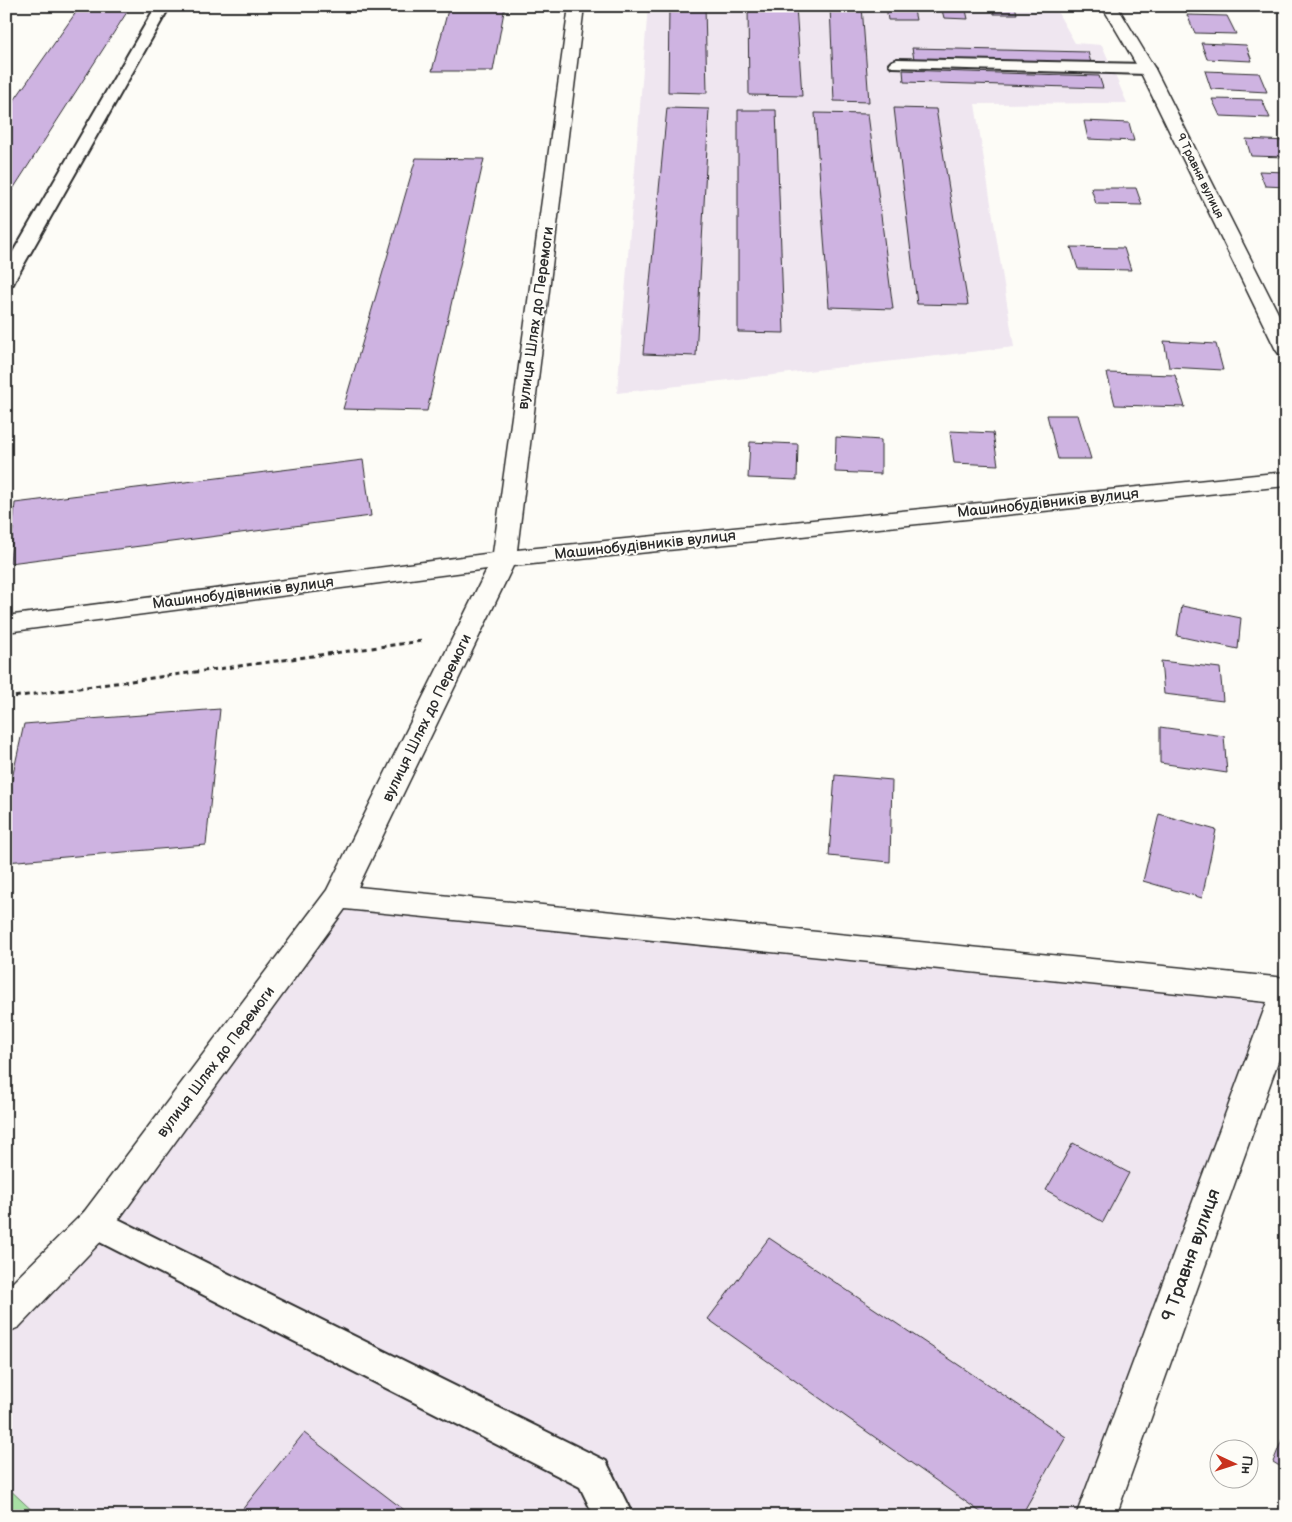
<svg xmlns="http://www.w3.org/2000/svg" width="1292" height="1522" font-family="'Balsamiq Sans',sans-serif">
<rect width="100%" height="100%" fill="#fdfcf7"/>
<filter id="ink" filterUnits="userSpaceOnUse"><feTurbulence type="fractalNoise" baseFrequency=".02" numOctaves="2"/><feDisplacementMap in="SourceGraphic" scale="10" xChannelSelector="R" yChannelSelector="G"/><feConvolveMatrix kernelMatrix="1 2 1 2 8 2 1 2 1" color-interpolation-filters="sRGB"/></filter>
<g filter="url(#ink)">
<g fill="#efe6f0">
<path d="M648 6H1054L1075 43 1102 45 1127 103 975 104 1014 347 617 393Z"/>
<path d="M338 897 1286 991 1096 1516H38L6 1486V1315Z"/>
</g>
<path fill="#a8e0a5" stroke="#6a8668" d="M6 1486 38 1516H6Z"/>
<g fill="#ceb3e1" stroke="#2b2b2b">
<path d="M449 6H505L493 71H432Z"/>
<path d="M669 6H705L707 93 668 92Z"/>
<path d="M748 6H796L802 96 749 95Z"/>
<path d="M830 6H862L869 102 834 101Z"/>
<path d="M886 6H913L916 20H888Z"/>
<path d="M941 6H965L968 19 944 18Z"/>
<path d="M992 6H1015L1017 14H994Z"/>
<path d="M79 8 129 9 6 200V112Z"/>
<path d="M1187 15 1227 16 1236 34 1195 33Z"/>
<path d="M1201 43 1246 45 1252 61 1207 59Z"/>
<path d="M912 48 1088 52 1091 63 914 59Z"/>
<path d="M903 70 1099 76 1103 88 904 82Z"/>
<path d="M1205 71 1259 73 1267 92 1211 89Z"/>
<path d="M1212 99 1262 100 1270 118 1220 116Z"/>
<path d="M667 108 709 109 696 356 643 354Z"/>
<path d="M894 108 936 109 968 305 917 304Z"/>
<path d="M738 110H776L784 333 738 332Z"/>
<path d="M815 113 868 114 893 309 829 307Z"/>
<path d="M1084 121 1129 123 1134 141 1088 139Z"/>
<path d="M1246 139 1286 141V157L1251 156Z"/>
<path d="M416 158 484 159 427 411 343 409Z"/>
<path d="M1259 171 1286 172V187L1265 186Z"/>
<path d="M1091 188H1136L1142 205 1096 204Z"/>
<path d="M1071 247 1124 248 1131 270 1078 269Z"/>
<path d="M1164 341 1216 344 1223 370 1169 367Z"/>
<path d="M1107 373 1175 375 1185 407 1115 405Z"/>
<path d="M1047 415H1078L1091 459H1058Z"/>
<path d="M950 431 993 433 998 465 954 463Z"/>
<path d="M836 437 881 440V474L835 472Z"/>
<path d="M750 442 798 444 797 480 748 478Z"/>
<path d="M363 460 371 516 10 563 15 503Z"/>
<path d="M1182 606 1241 618 1238 649 1177 636Z"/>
<path d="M1161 661 1220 668 1223 701 1164 694Z"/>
<path d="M220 709 206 845 6 862V806L24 724Z"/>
<path d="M1160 727 1224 736 1227 773 1160 763Z"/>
<path d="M835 775 892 780 890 862 829 856Z"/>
<path d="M1159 814 1216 830 1202 898 1143 881Z"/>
<path d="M1073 1143 1129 1173 1103 1222 1046 1190Z"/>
<path d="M769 1238 1066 1437 1021 1516H986L708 1319Z"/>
<path d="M1286 1430V1470L1273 1462Z"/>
<path d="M304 1433 412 1516H237Z"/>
</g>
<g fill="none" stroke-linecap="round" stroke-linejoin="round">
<g stroke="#2b2b2b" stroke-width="4">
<g id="lane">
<path d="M156 6H170L15 280 13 284 6 286V264Z"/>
<path d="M897 59 1147 64 1152 66 1155 69 1152 72 1147 74 892 67 889 64 892 61Z"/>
<path d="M96 1208 606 1461 633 1516H594L580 1487 84 1234 79 1223 84 1212Z"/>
</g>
</g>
<g stroke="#2b2b2b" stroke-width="3">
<g id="street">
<path d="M569 6H584L517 550 1286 472V486L513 566 358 887 1286 978V1039L1116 1516H1076L1267 1002 345 909 108 1234 19 1327 6 1333V1289L84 1212 327 890 487 569 6 632V616L493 553Z"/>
<path d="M1102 6H1117L1155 69 1286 329V356L1279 354 1276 350 1139 69Z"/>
</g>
</g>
<path stroke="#2b2b2b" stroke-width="3" stroke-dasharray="5 4" stroke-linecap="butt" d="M6 698 422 641"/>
<use href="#lane" fill="#fdfcf7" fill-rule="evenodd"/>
<use href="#street" fill="#fdfcf7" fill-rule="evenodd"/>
</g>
</g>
<g text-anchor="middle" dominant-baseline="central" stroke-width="4" stroke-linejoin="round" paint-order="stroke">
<g font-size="12" fill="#2b2b2b" stroke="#fdfcf7">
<text transform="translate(1200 176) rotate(64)">9 Травня вулиця</text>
</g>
<g font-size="15" fill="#2b2b2b" stroke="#fdfcf7">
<text transform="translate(536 318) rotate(-82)">вулиця Шлях до Перемоги</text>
<text transform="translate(1048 503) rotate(-6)">Машинобудівників вулиця</text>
<text transform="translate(645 545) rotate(-6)">Машинобудівників вулиця</text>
<text transform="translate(243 593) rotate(-7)">Машинобудівників вулиця</text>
<text transform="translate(427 718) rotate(-64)">вулиця Шлях до Перемоги</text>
<text transform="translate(216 1062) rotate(-53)">вулиця Шлях до Перемоги</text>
</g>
<g font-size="18" fill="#2b2b2b" stroke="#fdfcf7">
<text transform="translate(1191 1255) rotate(-70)">9 Травня вулиця</text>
</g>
</g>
<rect width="1292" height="1522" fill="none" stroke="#fdfcf7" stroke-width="25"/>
<rect x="12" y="12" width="1267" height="1497" fill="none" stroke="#2b2b2b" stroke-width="2" filter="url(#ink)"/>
<g transform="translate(1234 1464) rotate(94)"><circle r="24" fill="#fdfcf7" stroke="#a9a8a5"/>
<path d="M0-4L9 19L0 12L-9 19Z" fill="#c8321e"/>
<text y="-8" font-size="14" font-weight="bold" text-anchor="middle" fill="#2b2b2b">Пн</text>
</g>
</svg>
